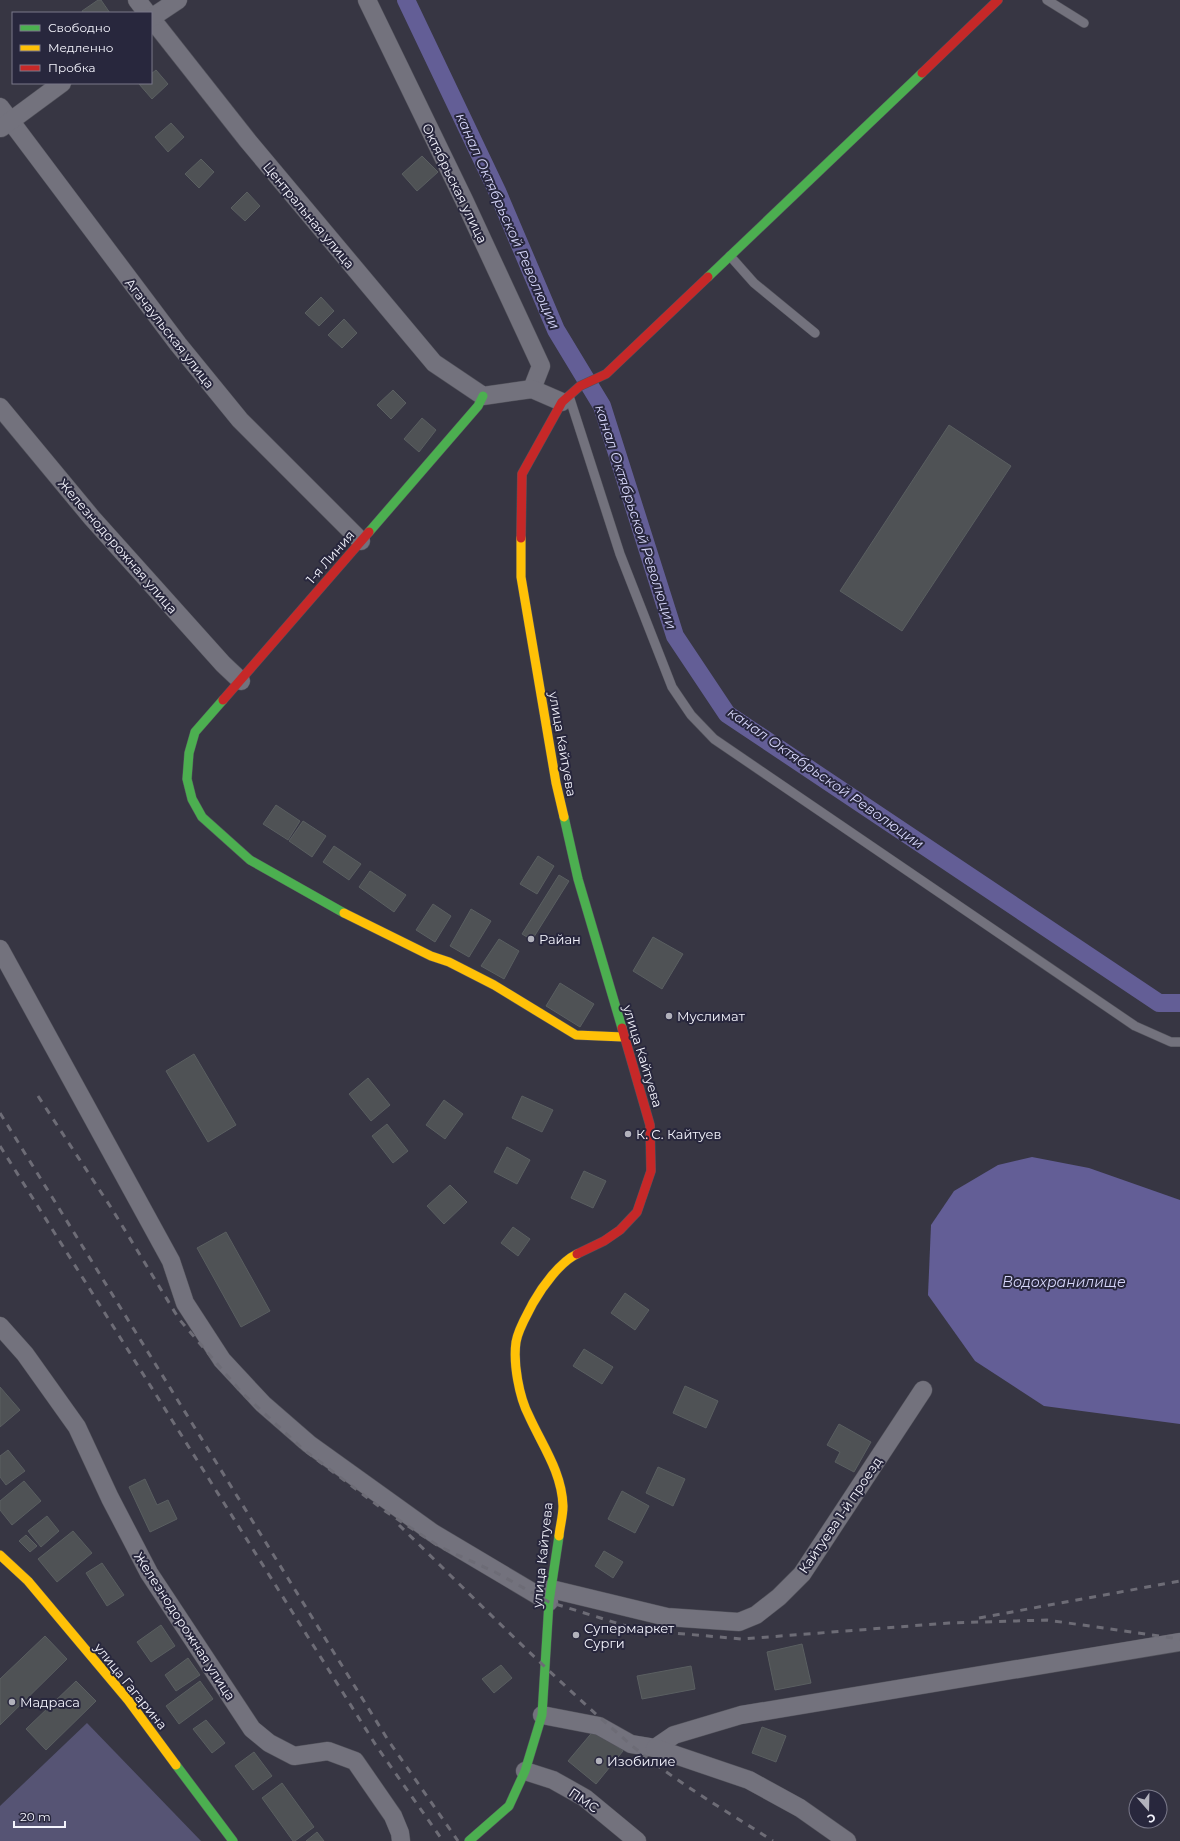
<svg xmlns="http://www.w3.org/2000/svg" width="1180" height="1841" font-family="Montserrat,sans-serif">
<rect width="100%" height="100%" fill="#373643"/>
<path fill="#565474" d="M87 1723 201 1841H0V1806Z"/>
<path fill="#635e96" d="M1032 1157 1089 1168 1180 1200V1424L1044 1406 975 1361 928 1295 931 1225 954 1191 998 1165Z"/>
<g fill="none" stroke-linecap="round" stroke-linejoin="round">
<path stroke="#635e96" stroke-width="18" d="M406 0 497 191 556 330 602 406 675 636 727 714 1159 1003H1180"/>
</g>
<g fill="#4f5255" stroke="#5a5f61">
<path d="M98 0H101L110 13H83L82 11Z"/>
<path d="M156 70 168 84 152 99 139 84 151 83V74Z"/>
<path d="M171 123 184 137 168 152 155 137Z"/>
<path d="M422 156 438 172 417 191 402 174Z"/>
<path d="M201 159 214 172 199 188 185 174Z"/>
<path d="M247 192 260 206 245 221 231 208Z"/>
<path d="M321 297 334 311 319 326 305 313Z"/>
<path d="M344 319 357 333 342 348 328 335Z"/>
<path d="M393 390 406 403 391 419 377 405Z"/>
<path d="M422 418 436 430 419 452 404 439Z"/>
<path d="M949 425 1011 466 902 631 840 591Z"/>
<path d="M276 805 300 821 288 840 263 824Z"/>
<path d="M303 821 326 836 312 857 289 841Z"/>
<path d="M334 846 361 864 349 880 323 862Z"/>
<path d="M538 856 554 866 537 894 520 884Z"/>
<path d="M370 871 406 895 394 912 359 887Z"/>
<path d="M559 875 569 881 532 940 522 934Z"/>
<path d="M433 904 451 916 435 942 416 930Z"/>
<path d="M471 909 491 921 469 957 450 946Z"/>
<path d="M653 937 683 954 662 989 633 971Z"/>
<path d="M499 939 519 951 504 979 481 966Z"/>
<path d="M560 983 594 1004 580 1027 546 1006Z"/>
<path d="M194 1054 236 1125 208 1142 166 1071Z"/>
<path d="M368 1078 390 1105 371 1121 349 1094Z"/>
<path d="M522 1096 553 1110 542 1132 512 1118Z"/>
<path d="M444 1100 463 1114 445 1139 426 1125Z"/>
<path d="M387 1124 408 1151 393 1163 372 1136Z"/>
<path d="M507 1147 530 1160 517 1184 494 1172Z"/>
<path d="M584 1171 606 1181 593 1208 571 1198Z"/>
<path d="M450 1185 467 1202 444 1224 427 1206Z"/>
<path d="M513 1227 530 1239 518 1256 501 1243Z"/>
<path d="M226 1232 270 1311 241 1327 197 1248Z"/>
<path d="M625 1293 649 1310 635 1330 611 1313Z"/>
<path d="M584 1349 613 1367 602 1384 573 1366Z"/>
<path d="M685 1386 718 1401 706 1428 673 1413Z"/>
<path d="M0 1387 20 1410 0 1427Z"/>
<path d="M839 1424 871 1442 854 1472 835 1462 840 1452 827 1445Z"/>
<path d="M8 1450 25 1471 6 1485 0 1477V1456Z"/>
<path d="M658 1467 685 1479 673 1506 646 1493Z"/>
<path d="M145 1479 157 1505 168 1500 177 1519 150 1532 129 1487Z"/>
<path d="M24 1481 41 1501 12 1525 0 1510V1501Z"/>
<path d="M622 1491 649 1506 635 1533 608 1519Z"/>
<path d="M47 1516 59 1531 41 1547 28 1531Z"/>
<path d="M73 1531 92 1553 57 1582 38 1559Z"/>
<path d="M26 1535 37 1546 30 1552 19 1541Z"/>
<path d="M604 1551 623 1562 613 1578 595 1566Z"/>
<path d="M102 1563 124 1595 107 1606 86 1573Z"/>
<path d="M161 1625 175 1646 151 1662 137 1642Z"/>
<path d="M45 1636 67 1659 0 1725V1679Z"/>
<path d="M802 1644 811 1683 775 1690 767 1652Z"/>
<path d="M188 1658 200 1675 176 1691 165 1675Z"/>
<path d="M501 1665 512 1678 494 1693 482 1679Z"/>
<path d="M691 1666 695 1689 642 1699 637 1676Z"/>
<path d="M76 1681 96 1701 46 1750 26 1729Z"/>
<path d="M200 1681 213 1699 179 1724 166 1706Z"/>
<path d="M206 1720 225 1743 212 1753 193 1729Z"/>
<path d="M762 1727 786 1736 776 1762 752 1753Z"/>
<path d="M595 1729 623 1751 596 1784 568 1761Z"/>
<path d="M254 1752 272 1776 253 1790 235 1766Z"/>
<path d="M282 1783 314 1827 295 1841H293L262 1798Z"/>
<path d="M317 1832 324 1841H306Z"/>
</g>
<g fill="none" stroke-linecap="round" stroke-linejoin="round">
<g stroke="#52525b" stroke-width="10">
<g id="lane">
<path d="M1047 0 1084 23"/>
<path d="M730 256 754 283 815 333"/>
<path d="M569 396 620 554 672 687 691 715 714 739 1135 1026 1171 1042H1180"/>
</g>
</g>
<g stroke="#52525b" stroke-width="19">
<g id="street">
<path d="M137 0 147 13"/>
<path d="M367 0 464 200 541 366 532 389"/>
<path d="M151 18 248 141 434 363 483 396 532 389 562 402"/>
<path d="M151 18 178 0"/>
<path d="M0 107 178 344 240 420 361 541"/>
<path d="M1 128 62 83"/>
<path d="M0 407 92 518 223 664 241 681"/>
<path d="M0 949 171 1261 185 1303 222 1360 263 1404 309 1444 433 1533 549 1602"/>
<path d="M0 1326 25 1354 77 1427 110 1498 149 1573 252 1729 269 1743 294 1756 328 1751 355 1761 393 1816 400 1833 401 1841"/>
<path d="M551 1589 667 1617 739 1622 756 1615 779 1597 802 1574 923 1390"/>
<path d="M542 1715 599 1726 631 1744 655 1748 674 1735 741 1715 1180 1642"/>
<path d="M655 1748 749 1780 800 1808 847 1841"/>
<path d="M525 1771 553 1780 585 1798 637 1841"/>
</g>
</g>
<g stroke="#52525b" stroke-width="10">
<g id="fast">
<path d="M708 277 922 73"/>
<path d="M369 532 478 406 483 396"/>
<path d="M223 700 195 732 189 753 187 779 192 799 202 817 250 860 344 913"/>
<path d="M564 817 578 879 622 1028"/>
<path d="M176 1765 233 1841"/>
<path d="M469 1841 509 1806 525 1771 542 1715 549 1602 559 1536"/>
</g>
</g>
<g stroke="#52525b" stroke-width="10">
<g id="slow">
<path d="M521 538V577L556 783 564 817"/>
<path d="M344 913 431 956 449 962 494 985 576 1035 623 1037"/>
<path d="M559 1536C560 1526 563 1516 563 1506 562 1472 542 1445 529 1416 519 1397 513 1363 516 1342 518 1329 527 1315 533 1303 542 1287 560 1262 577 1254"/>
<path d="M0 1555 28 1581 128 1700 176 1765"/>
</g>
</g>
<g stroke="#52525b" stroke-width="10">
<g id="jam">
<path d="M922 73 998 0"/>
<path d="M521 538 522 474 562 402 580 386 606 374 708 277"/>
<path d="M223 700 369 532"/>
<path d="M577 1254 604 1241 620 1230 637 1212 651 1171 650 1125 622 1028"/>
</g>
</g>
<use href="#lane" stroke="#73727d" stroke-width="9"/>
<use href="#street" stroke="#73727d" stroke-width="18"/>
<use href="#fast" stroke="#4caf50" stroke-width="9"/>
<use href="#slow" stroke="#ffc107" stroke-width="9"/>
<use href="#jam" stroke="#c62828" stroke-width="9"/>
<g stroke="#6d6c76" stroke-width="3" stroke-dasharray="7 7" stroke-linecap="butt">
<path d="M38 1096 112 1209 179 1319 242 1393 304 1450 385 1511 440 1547 495 1572 549 1602 639 1630 742 1639 949 1623 1047 1620 1180 1639"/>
<path d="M0 1113 388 1740 458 1841"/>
<path d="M0 1146 377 1747 443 1841"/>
<path d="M399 1525C475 1599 550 1675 630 1744 674 1781 725 1810 773 1841"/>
<path d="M979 1618 1180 1581"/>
</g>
</g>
<g fill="#b2b2bc" stroke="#28273d" stroke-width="1.5">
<circle cx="531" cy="939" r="4"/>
<circle cx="669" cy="1016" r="4"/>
<circle cx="628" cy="1134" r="4"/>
<circle cx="576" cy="1635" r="4"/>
<circle cx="12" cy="1702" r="4"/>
<circle cx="599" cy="1761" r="4"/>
</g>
<g text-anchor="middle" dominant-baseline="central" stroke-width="4" stroke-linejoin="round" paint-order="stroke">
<g font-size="13" fill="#f4f4fd" stroke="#28273d">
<text transform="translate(455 183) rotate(64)">Октябрьская улица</text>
<text transform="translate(309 215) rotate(50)">Центральная улица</text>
<text transform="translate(170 333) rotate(52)">Агачаульская улица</text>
<text transform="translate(118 546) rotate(49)">Железнодорожная улица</text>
<text transform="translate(330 557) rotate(-49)">1-я Линия</text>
<text transform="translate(563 744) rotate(80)">улица Кайтуева</text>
<text transform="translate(643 1056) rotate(73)">улица Кайтуева</text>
<text transform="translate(840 1515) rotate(-56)">Кайтуева 1-й проезд</text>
<text transform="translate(542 1555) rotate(-84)">улица Кайтуева</text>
<text transform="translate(185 1626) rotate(57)">Железнодорожная улица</text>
<text transform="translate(131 1686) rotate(51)">улица Гагарина</text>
<text transform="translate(584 1800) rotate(34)">ПМС</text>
</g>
<g font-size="13" fill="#f4f4fd" stroke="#28273d" text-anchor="start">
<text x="539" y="939">Райан</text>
<text x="677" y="1016">Муслимат</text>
<text x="636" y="1134">К. С. Кайтуев</text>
<text x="584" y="1628">Супермаркет<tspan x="584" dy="15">Сурги</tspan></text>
<text x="20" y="1702">Мадраса</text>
<text x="607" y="1761">Изобилие</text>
</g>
<g font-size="14" font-style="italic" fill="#d7d7fb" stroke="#28273d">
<text transform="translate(508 221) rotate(66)">канал Октябрьской Революции</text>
<text transform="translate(636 517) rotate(72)">канал Октябрьской Революции</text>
<text transform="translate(826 778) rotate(35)">канал Октябрьской Революции</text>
<text x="1064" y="1282">Водохранилище</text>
</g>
</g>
<rect x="12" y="12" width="140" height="72" fill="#28273d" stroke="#7a798a"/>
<rect x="20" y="25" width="20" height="6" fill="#4caf50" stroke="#7a798a"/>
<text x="48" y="32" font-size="12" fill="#f4f4fd">Свободно</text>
<rect x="20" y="45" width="20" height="6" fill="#ffc107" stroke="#7a798a"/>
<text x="48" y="52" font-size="12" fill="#f4f4fd">Медленно</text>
<rect x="20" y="65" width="20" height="6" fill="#c62828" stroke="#7a798a"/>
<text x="48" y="72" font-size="12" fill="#f4f4fd">Пробка</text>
<g transform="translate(1148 1809) rotate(160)"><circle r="19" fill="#28273d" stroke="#7a798a"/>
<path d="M0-3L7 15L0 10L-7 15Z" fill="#b2b2bc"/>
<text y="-6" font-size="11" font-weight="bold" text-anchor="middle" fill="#f4f4fd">С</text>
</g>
<path d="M14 1821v6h51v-6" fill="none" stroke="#f4f4fd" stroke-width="2"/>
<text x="20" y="1821" font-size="12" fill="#f4f4fd" stroke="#28273d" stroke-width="3" paint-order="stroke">20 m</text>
</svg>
